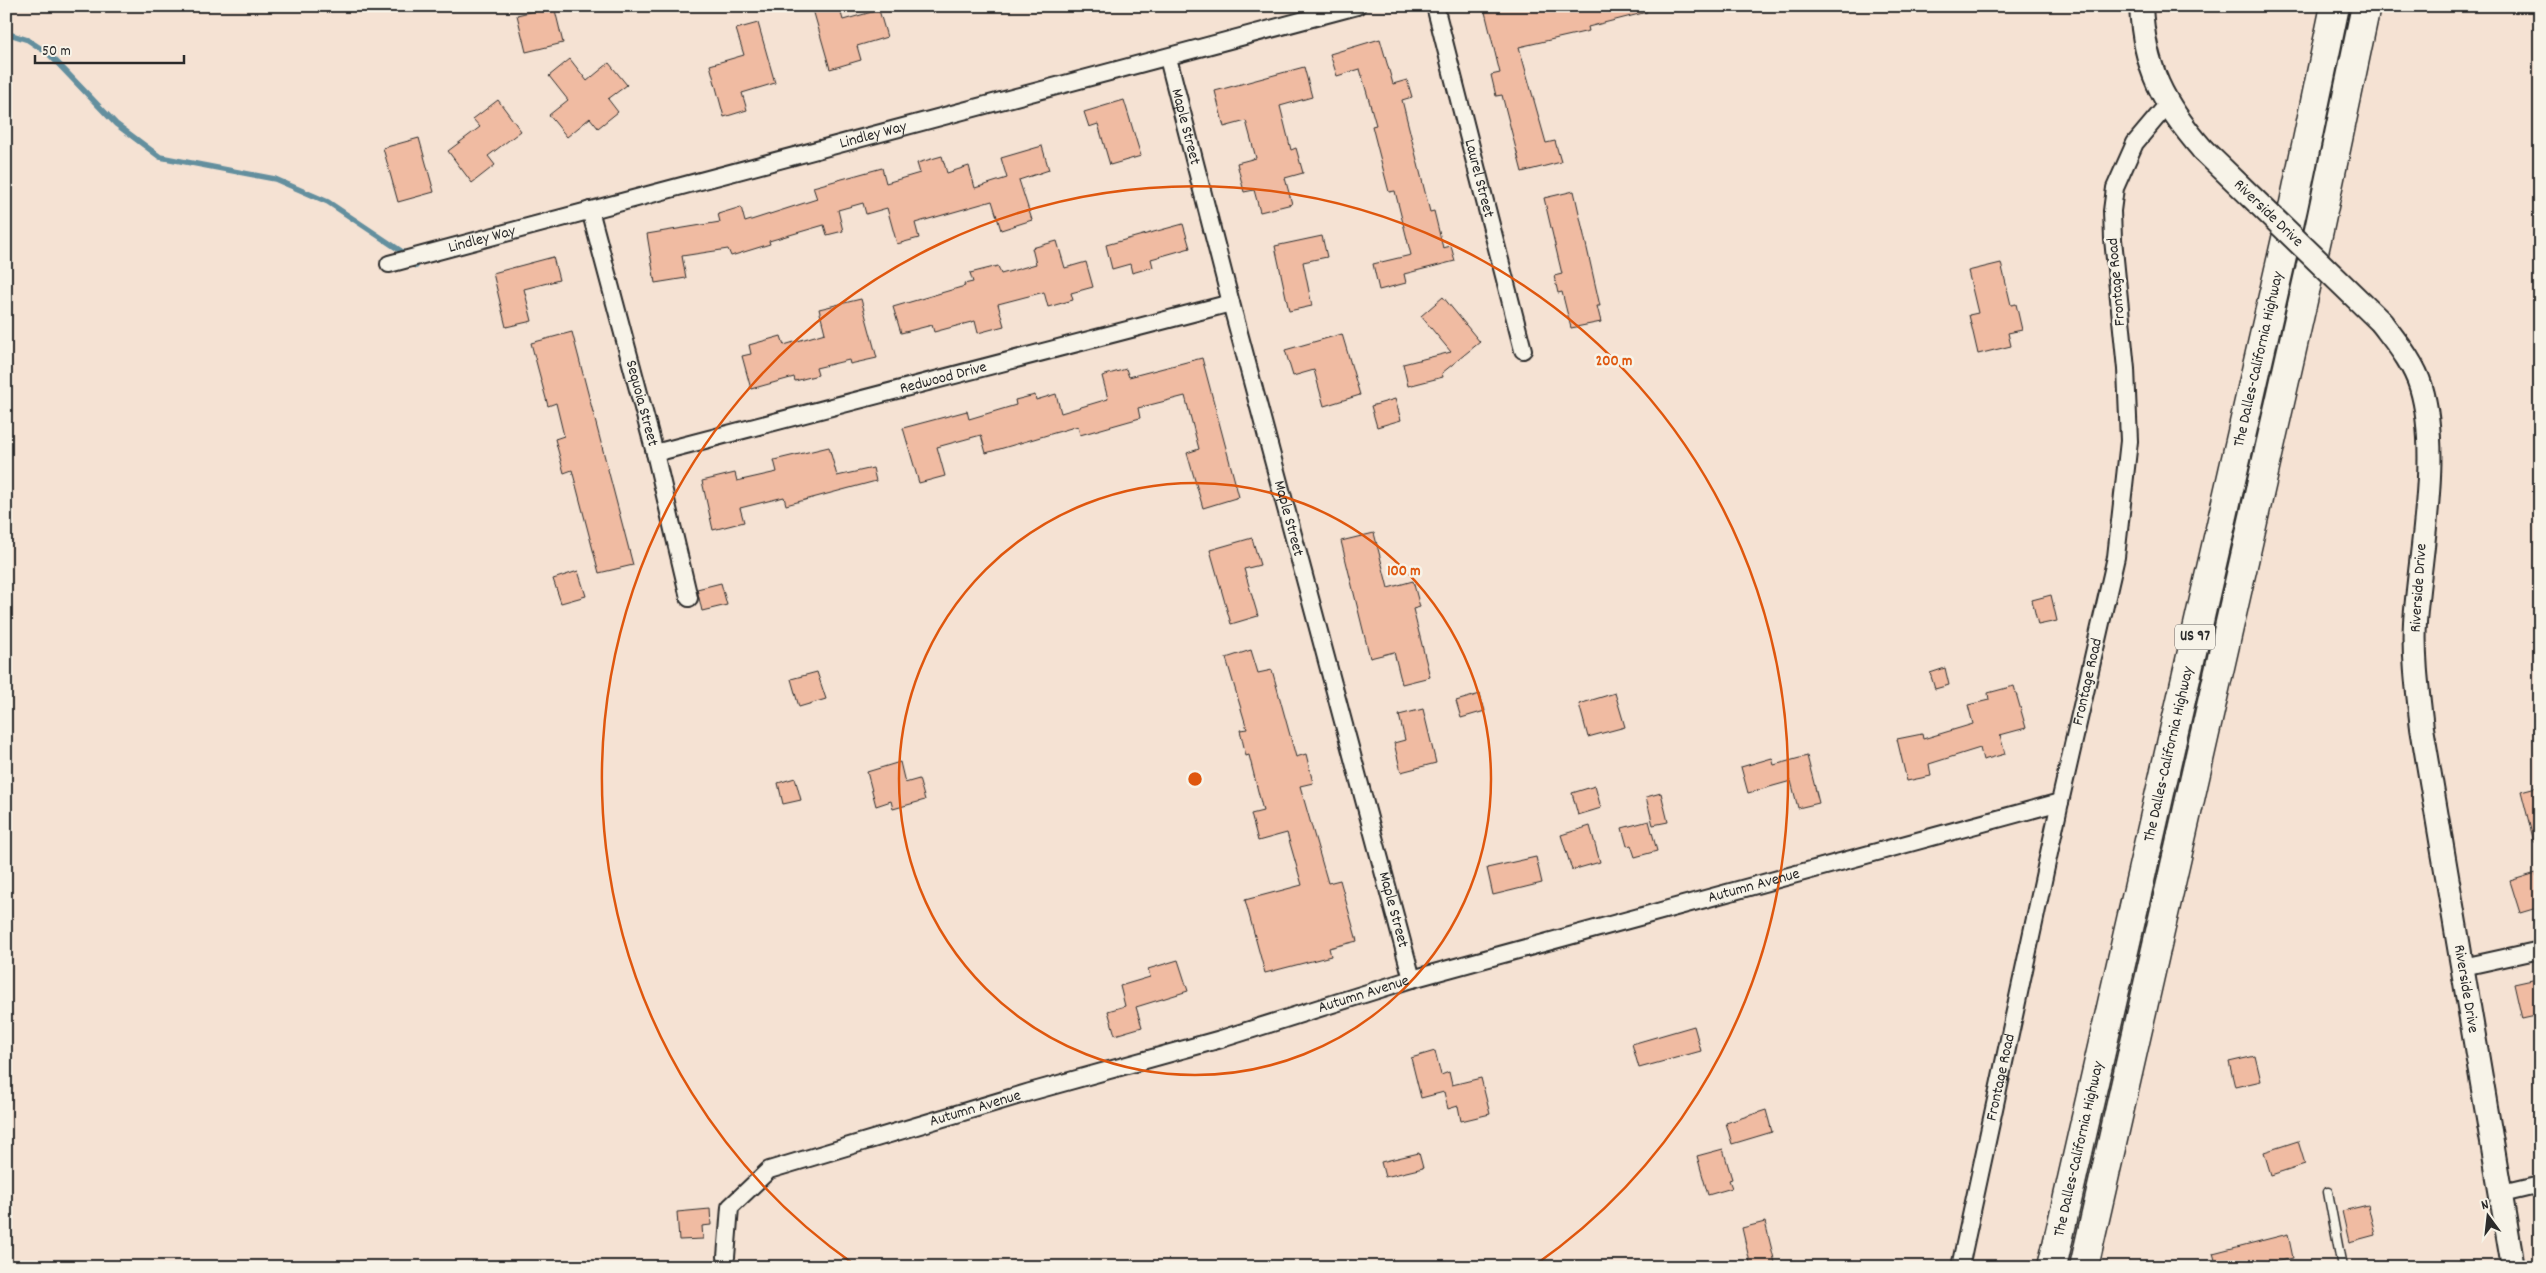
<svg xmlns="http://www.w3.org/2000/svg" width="2546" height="1273" font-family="Dekko,sans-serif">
<rect width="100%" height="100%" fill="#f5e2d3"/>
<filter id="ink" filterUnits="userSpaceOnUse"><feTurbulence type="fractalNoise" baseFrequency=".02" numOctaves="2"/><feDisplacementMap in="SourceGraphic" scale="10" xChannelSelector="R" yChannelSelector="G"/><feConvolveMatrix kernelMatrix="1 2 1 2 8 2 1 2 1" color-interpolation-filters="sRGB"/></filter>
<g filter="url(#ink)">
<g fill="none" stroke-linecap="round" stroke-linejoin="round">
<path stroke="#648f9e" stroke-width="5.5" d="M6 33 28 40 49 54 116 124 160 157 275 179 328 202 410 257 416 266"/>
</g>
<g fill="#f0bba2" stroke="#2b2b2b">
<path d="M554 6 563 43 526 52 517 15Z"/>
<path d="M812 6H839L843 20 879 10 887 37 857 46 861 60 830 69Z"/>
<path d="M1507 6H1646L1647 12 1588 27 1589 31 1519 47 1546 143 1555 141 1561 162 1522 172 1502 95 1496 96 1491 75 1500 73 1485 12Z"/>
<path d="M758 23 775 83 742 93 747 110 724 117 710 65 744 55 736 29Z"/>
<path d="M1380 39 1393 84 1407 80 1412 97 1402 100 1430 212 1434 211 1443 248 1451 246 1455 261 1404 274 1406 283 1379 290 1373 264 1411 255 1395 191 1389 192 1372 126 1376 125 1360 69 1337 76 1330 54Z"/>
<path d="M570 59 587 81 609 63 627 85 608 99 618 112 598 128 590 118 567 137 549 115 568 100 549 76Z"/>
<path d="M1304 67 1312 97 1280 106 1291 150 1296 148 1303 173 1285 178 1292 204 1260 212 1254 190 1244 192 1237 163 1256 158 1246 121 1224 127 1215 91Z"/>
<path d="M498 100 521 131 488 156 495 165 472 183 448 151 480 127 473 119Z"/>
<path d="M1124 100 1141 156 1110 165 1098 124 1089 127 1084 112Z"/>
<path d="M419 138 434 192 398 202 383 148Z"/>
<path d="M1042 146 1049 170 1019 180 1032 220 1001 230 992 201 915 223 919 238 897 244 887 208 866 214 863 203 838 210 843 231 827 235 824 225 769 241 770 244 731 256 728 249 682 256 686 278 655 283 647 234 720 222 718 214 741 207 745 222 817 199 813 187 882 168 886 183 920 173 917 163 942 156 947 173 969 166 975 188 1007 178 1001 158Z"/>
<path d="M1574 191 1600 306H1597L1601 322 1571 328 1562 292 1558 293 1554 276 1562 274 1544 198Z"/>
<path d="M1183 224 1190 248 1151 259 1153 267 1132 273 1130 264 1112 269 1106 245Z"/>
<path d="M1322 236 1327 257 1303 262 1312 306 1289 311 1275 246Z"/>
<path d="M1057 241 1065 268 1086 262 1093 287 1071 293 1073 300 1048 307 1044 292 998 304 1004 326 978 333 975 321 934 332 932 325 901 333 893 307 965 286 964 284 973 282 970 273 998 266 1001 274 1036 264 1032 248Z"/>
<path d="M553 257 559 280 524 289 532 321 506 327 493 273Z"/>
<path d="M2001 263 2011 305 2016 304 2022 330 2008 333 2011 346 1978 354 1969 315 1978 313 1968 271Z"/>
<path d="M1443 297 1480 342 1442 373 1443 377 1408 386 1403 364 1451 352 1421 316Z"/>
<path d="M861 299 877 358 850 364 849 360 816 368 818 375 795 381 794 377 751 389 742 356 751 354 749 345 781 336 784 345 825 333 819 309Z"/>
<path d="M572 332 633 565 599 573 572 470 564 473 555 439 564 436 556 403 548 406 531 343Z"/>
<path d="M1342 334 1360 395 1324 406 1314 370 1293 376 1285 350Z"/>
<path d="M1202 358 1239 497 1203 508 1187 453 1199 449 1185 396 1138 408 1140 418 1080 435 1078 426 986 453 981 435 937 447 945 476 919 483 903 428 967 411 969 419 1016 405 1015 400 1035 395 1036 400 1056 394 1061 413 1108 399 1102 376 1126 369 1129 377Z"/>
<path d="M1395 399 1401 420 1377 427 1371 406Z"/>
<path d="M829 447 837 476 873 468 876 481 786 505 784 497 740 508 744 522 713 530 702 481 735 473 737 481 777 472 774 460Z"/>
<path d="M1374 533 1388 588 1413 581 1420 607 1413 609 1430 677 1402 684 1394 652 1370 658 1341 541Z"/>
<path d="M1252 538 1260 565 1244 569 1258 616 1231 624 1210 550Z"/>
<path d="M578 571 586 596 561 603 553 579Z"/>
<path d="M721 583 727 605 702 611 697 589Z"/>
<path d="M2051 595 2057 621 2038 625 2032 600Z"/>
<path d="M1251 650 1258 673 1272 670 1296 757 1306 754 1313 783 1300 786 1328 883 1340 880 1357 941 1329 948 1331 956 1265 973 1245 900 1302 885 1287 833 1258 841 1251 814 1263 811 1249 755 1246 756 1240 730 1247 729 1226 658Z"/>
<path d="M1945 668 1949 685 1935 689 1930 673Z"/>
<path d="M817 672 826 699 799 707 791 679Z"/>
<path d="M2014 686 2026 728 2000 735 2005 754 1983 760 1980 748 1929 764 1931 776 1907 781 1897 739 1922 734 1923 739 1973 724 1968 705 1989 700 1988 693Z"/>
<path d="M1615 693 1625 727 1588 737 1579 704Z"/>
<path d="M1480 694 1485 711 1461 718 1456 701Z"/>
<path d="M1423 709 1436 763 1401 772 1394 743 1405 740 1399 715Z"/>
<path d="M1807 756 1819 803 1798 808 1791 781 1748 793 1741 767 1772 758 1774 765Z"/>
<path d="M900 762 905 783 919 779 925 800 893 809 891 801 876 806 867 772Z"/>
<path d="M795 778 801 800 783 804 778 783Z"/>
<path d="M1595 786 1601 808 1578 815 1572 793Z"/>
<path d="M2540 786V842H2534L2521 791Z"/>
<path d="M1661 793 1668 822 1653 825 1646 797Z"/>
<path d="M1649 821 1657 851 1635 857 1631 845 1627 846 1622 828Z"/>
<path d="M1590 826 1600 862 1572 870 1561 835Z"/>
<path d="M1536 857 1542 883 1493 895 1487 868Z"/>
<path d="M2536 873 2540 885V907L2520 913 2510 881Z"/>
<path d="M1178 960 1188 991 1136 1007 1142 1027 1115 1035 1108 1011 1125 1006 1120 986 1150 977 1148 969Z"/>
<path d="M2537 979 2540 992V1015L2522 1019 2514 984Z"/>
<path d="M1694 1026 1701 1051 1639 1068 1632 1044Z"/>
<path d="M1435 1051 1441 1075 1449 1072 1452 1085 1481 1078 1490 1114 1461 1121 1458 1106 1448 1109 1444 1092 1421 1098 1411 1058Z"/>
<path d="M2255 1056 2261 1081 2235 1087 2229 1062Z"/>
<path d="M1766 1110 1772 1132 1732 1144 1726 1123Z"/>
<path d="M2298 1141 2305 1164 2271 1175 2264 1152Z"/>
<path d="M1723 1149 1732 1179 1729 1180 1732 1188 1708 1195 1697 1156Z"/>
<path d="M1419 1153 1423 1168 1385 1177 1381 1162Z"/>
<path d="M2368 1205 2375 1235 2349 1242 2342 1211Z"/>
<path d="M710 1209 711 1225 702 1226 703 1239 679 1240 677 1212Z"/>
<path d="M1765 1222 1776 1267H1751L1742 1228Z"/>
<path d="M2288 1234 2293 1258 2252 1267H2217L2213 1253Z"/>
</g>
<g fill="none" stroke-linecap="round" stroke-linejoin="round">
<g stroke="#2b2b2b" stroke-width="11">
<path id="lane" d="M2328 1192 2342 1267"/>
</g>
<g stroke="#2b2b2b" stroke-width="20">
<g id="street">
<path id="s1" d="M1435 6 1523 350"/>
<path id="s2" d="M1168 58 1231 303 1412 979"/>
<path id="s3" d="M590 210 655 453 689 598"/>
<path id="s4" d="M389 264 1357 6"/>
<path id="s5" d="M655 453 1231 303"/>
<path d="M2463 967 2540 950"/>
<path d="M2502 1194 2540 1185"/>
<path id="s6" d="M726 1257 730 1207 769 1170 1030 1092 1221 1039 1412 979 2060 802"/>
<path id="s7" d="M1960 1267 2060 802 2116 557 2129 441 2126 369 2113 239 2112 211 2115 188 2135 143 2167 105"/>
</g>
</g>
<g stroke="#2b2b2b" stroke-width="26">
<g id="secondary">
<path d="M2141 6C2144 68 2163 104 2203 150"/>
<path id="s8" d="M2381 322C2396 342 2414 363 2421 387 2441 454 2420 551 2415 622 2413 657 2418 693 2422 728L2513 1267"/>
</g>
</g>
<g stroke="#2b2b2b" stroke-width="31">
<g id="highway">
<path id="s9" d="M2052 1267 2293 208 2335 6"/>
<path d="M2084 1267 2319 230 2366 6"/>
</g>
</g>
<use href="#lane" stroke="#f7f3e8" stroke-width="8"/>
<use href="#street" stroke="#f7f3e8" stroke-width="16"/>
<use href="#secondary" stroke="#f7f3e8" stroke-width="22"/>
<use href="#highway" stroke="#f7f3e8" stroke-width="28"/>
<g stroke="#2b2b2b" stroke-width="26" stroke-linecap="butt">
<g id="secondary-bridge">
<path id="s10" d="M2203 150 2381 322"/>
</g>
</g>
<use href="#secondary-bridge" stroke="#f7f3e8" stroke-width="22"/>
</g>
</g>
<g fill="none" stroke="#df570e" stroke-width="2.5">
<circle cx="1195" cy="779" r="296"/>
<path d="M855 1265A593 593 0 1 1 1535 1265"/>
</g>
<g text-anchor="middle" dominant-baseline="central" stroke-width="5" stroke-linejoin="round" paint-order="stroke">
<rect fill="#f7f3e8" stroke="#686764" stroke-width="1" x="2175" y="624.5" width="40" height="25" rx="4"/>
<g font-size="15" font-weight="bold" fill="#2b2b2b">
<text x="2195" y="637">US 97</text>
</g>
<g font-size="16" fill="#2b2b2b" stroke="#f7f3e8">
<text stroke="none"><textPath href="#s2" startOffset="71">Maple Street</textPath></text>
<text stroke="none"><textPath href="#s4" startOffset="501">Lindley Way</textPath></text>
<text stroke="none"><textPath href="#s1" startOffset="178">Laurel Street</textPath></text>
<text stroke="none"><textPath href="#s10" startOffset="91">Riverside Drive</textPath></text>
<text stroke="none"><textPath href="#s4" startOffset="96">Lindley Way</textPath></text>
<text transform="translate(2117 282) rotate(-95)">Frontage Road</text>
<text stroke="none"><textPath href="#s9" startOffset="931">The Dalles-California Highway</textPath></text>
<text stroke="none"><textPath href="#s5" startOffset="298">Redwood Drive</textPath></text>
<text stroke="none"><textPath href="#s3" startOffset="200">Sequoia Street</textPath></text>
<text stroke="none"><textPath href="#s2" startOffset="476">Maple Street</textPath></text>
<text transform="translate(2419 588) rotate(-86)">Riverside Drive</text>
<text stroke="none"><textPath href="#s7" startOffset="599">Frontage Road</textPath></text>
<text stroke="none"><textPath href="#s9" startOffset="526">The Dalles-California Highway</textPath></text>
<text stroke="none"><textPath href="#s6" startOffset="1129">Autumn Avenue</textPath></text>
<text stroke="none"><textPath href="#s2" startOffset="881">Maple Street</textPath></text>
<text stroke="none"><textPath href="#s8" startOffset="684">Riverside Drive</textPath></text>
<text stroke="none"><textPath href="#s6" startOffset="724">Autumn Avenue</textPath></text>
<text stroke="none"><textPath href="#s7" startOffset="194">Frontage Road</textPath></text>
<text stroke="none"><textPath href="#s6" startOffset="319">Autumn Avenue</textPath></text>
<text stroke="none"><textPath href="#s9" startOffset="121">The Dalles-California Highway</textPath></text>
</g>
</g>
<circle cx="1195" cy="779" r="8" fill="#df570e" stroke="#f7f3e8" stroke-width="2.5"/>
<g font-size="15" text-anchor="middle" font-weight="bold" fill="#df570e" stroke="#f7f3e8" stroke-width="5" stroke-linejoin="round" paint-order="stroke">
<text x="1614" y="365">200 m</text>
<text x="1404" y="575">100 m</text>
</g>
<rect width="2546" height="1273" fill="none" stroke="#f7f3e8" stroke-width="25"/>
<rect x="12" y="12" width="2521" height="1248" fill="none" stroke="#2b2b2b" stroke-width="2" filter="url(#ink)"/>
<g transform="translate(2488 1216) rotate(345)" stroke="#f7f3e8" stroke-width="4" paint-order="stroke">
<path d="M0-4L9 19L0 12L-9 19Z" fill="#2b2b2b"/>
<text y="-8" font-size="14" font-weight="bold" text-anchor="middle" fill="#2b2b2b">N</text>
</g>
<path d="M35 55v8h149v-8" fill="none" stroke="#2b2b2b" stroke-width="2.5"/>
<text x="42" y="55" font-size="15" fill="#2b2b2b" stroke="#f7f3e8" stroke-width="4" paint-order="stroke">50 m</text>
</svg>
